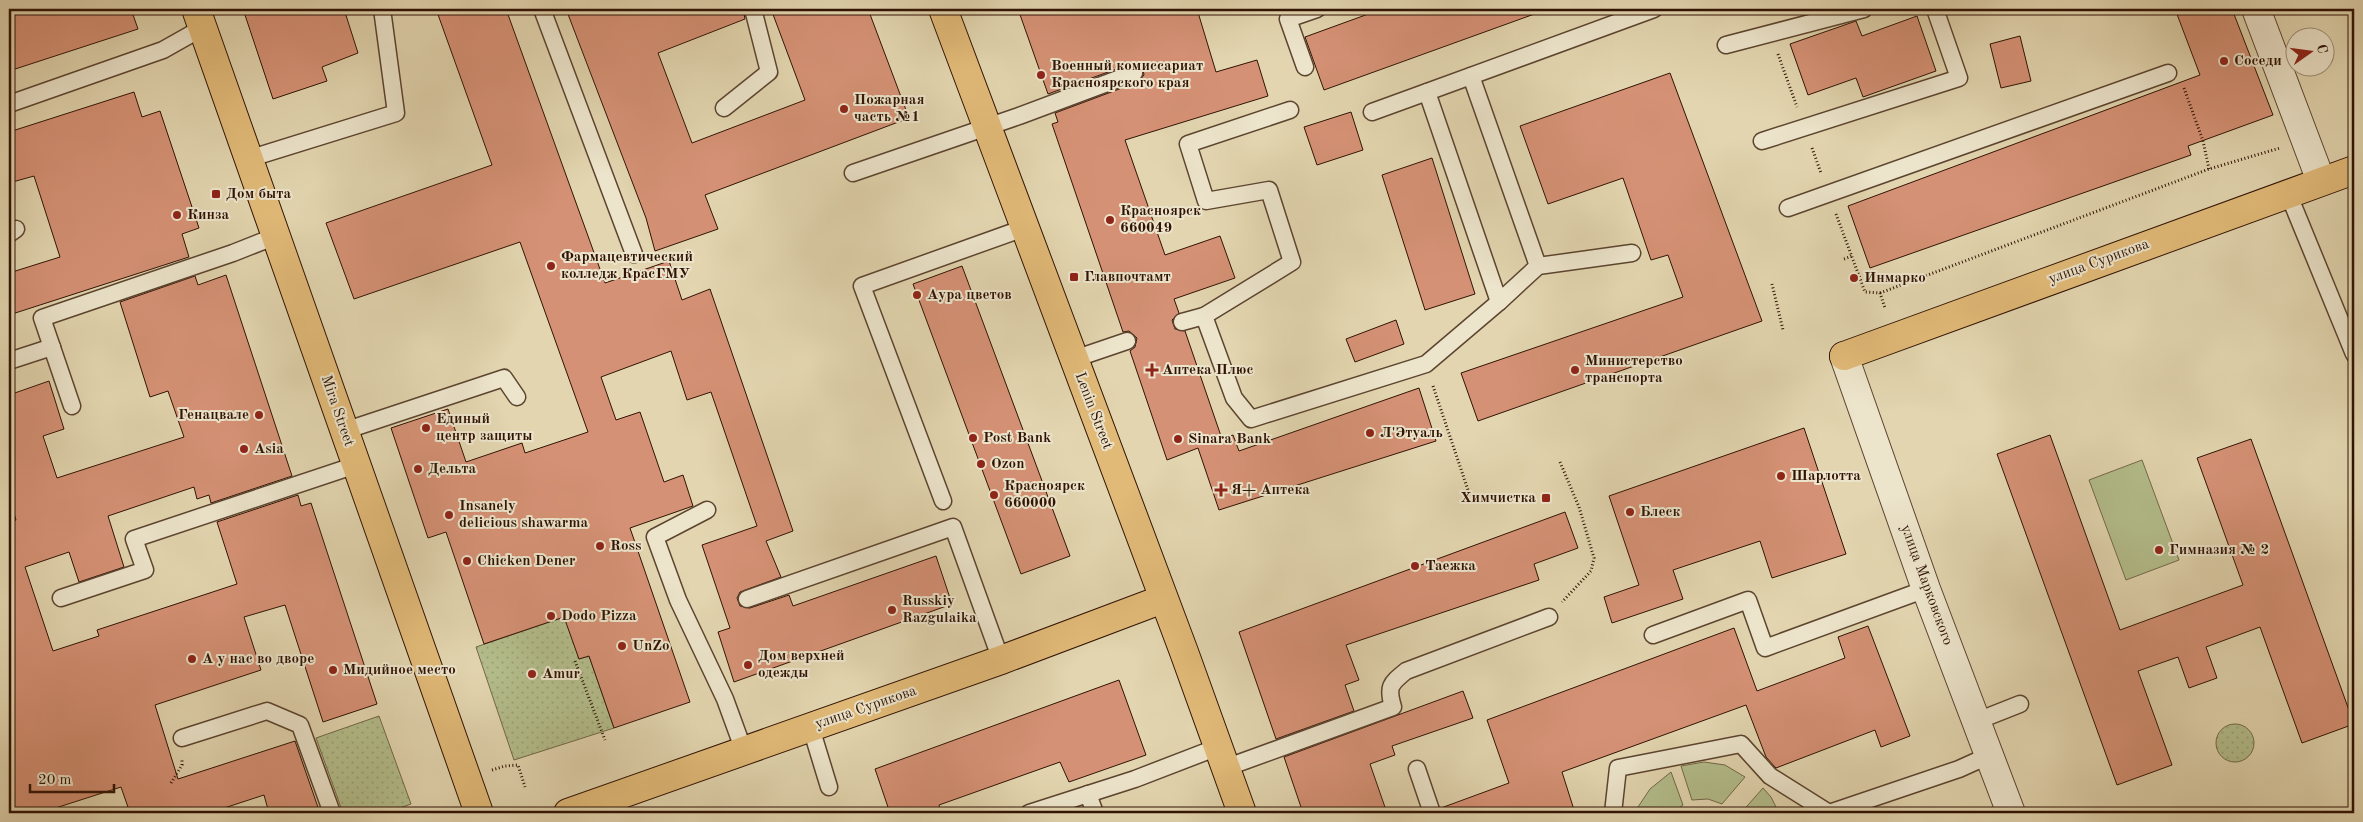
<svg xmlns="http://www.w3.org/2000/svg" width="2363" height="822" font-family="'Old Standard TT',serif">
<defs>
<pattern id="park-dots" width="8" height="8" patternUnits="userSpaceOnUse" patternTransform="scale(1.25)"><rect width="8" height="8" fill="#b3bd8b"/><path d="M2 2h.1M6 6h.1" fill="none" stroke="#9aa276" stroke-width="1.8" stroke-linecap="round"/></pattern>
</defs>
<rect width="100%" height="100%" fill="#e2d5af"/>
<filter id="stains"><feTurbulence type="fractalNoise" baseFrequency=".004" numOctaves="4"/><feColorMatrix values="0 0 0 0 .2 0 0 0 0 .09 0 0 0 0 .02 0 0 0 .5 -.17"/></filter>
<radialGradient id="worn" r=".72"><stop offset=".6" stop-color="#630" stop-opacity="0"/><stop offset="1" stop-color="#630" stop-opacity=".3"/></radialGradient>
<g fill="#b3bd8b" stroke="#726848">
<path d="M2142 460 2179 560 2126 580 2089 480Z"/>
<path d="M1704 762 1725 765 1745 777 1722 804 1708 799 1692 800 1681 766Z"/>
<path d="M1671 772 1683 805 1672 813H1634L1650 789Z"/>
<path d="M1763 788 1771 797 1779 813H1741Z"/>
</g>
<g fill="url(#park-dots)" stroke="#726848">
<path d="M576 613 571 635 579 659 589 656 614 728 514 760 476 647Z"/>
<path d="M379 716 411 804 385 813H343L316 738Z"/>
<circle cx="2235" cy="743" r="19"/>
</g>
<g fill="#d59175" stroke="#301304">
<path d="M9 9H131L138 29 9 71Z"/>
<path d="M243 9H344L358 53 322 67 327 81 273 99Z"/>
<path d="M436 9H506L605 283 669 261 682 300 710 289 793 531 766 541 781 577 740 592 737 598 740 606 750 608 789 595 793 606 936 556 952 604 734 682 718 632 730 628 702 545 757 526 711 392 687 400 671 351 601 377 616 420 640 412 664 482 683 475 693 506 630 528 690 702 614 728 589 656 579 659 564 617 484 644 446 532 428 538 391 428 448 409 466 462 522 443 525 453 588 432 520 242 354 299 326 223 492 165Z"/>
<path d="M566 9H743L745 19 658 53 692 143 805 100 771 9H868L909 118 705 195 718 229 655 251 646 218Z"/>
<path d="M1018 9H1197L1216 72 1257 60 1268 96 1125 140 1165 255 1220 236 1235 278 1174 299 1179 313 1172 320 1175 329 1185 331 1222 439 1233 435 1239 451 1419 388 1436 441 1219 510 1198 448 1167 460 1130 351 1135 347 1137 338 1129 331 1123 332 1052 124 1058 122 1055 113 1138 82 1144 75 1143 70 1140 65 1130 64 1048 94Z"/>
<path d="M1382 9H1539L1540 12 1324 90 1305 37Z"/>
<path d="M2175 9H2232L2273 115 2188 146 2191 155 1870 268 1848 206 2200 75Z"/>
<path d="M1917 16 1936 71 1863 97 1856 78 1808 95 1790 44 1856 21 1862 36Z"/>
<path d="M2020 36 2031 81 2001 88 1990 44Z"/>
<path d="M1670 73 1762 321 1478 421 1461 373 1683 297 1668 255 1651 260 1623 178 1548 204 1520 126Z"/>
<path d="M134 92 142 117 160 111 199 228 182 234 189 257 9 315V273L60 257 34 176 9 183V132Z"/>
<path d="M1351 112 1363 150 1317 165 1304 127Z"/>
<path d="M1432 158 1475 294 1425 310 1382 175Z"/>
<path d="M962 266 1070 556 1021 574 913 284Z"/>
<path d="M226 275 292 476 211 503 209 495 197 499 194 487 108 516 124 567 79 582 69 552 25 567 53 651 99 636 97 630 237 584 217 522 298 495 301 506 311 503 377 704 323 722 285 605 244 617 261 670 155 705 178 779 295 741 320 813H269L264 795 209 813H130L121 787 40 813H12L9 803V523L16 520 9 497V395L49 381 64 429 43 436 57 478 184 437 168 391 150 397 120 302 195 276 198 285Z"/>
<path d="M1396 320 1404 344 1355 362 1346 339Z"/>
<path d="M1804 428 1846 554 1772 578 1760 541 1673 570 1683 599 1612 623 1604 597 1639 585 1609 496Z"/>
<path d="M2050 435 2120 630 2243 585 2197 458 2251 439 2354 724 2302 743 2260 627 2206 647 2217 678 2189 688 2178 657 2138 671 2172 765 2117 785 1997 454Z"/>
<path d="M1565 512 1578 548 1534 564 1539 580 1346 645 1359 680 1345 685 1354 711 1276 739 1239 632Z"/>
<path d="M1868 626 1910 736 1881 747 1875 730 1776 768 1766 757 1746 705 1562 772 1575 813H1442L1441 808 1509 783 1487 720 1734 628 1757 691 1845 658 1838 637Z"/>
<path d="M1119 680 1146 755 1069 782 1060 762 939 805 941 813H890L875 769Z"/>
<path d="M1463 691 1473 718 1392 746 1395 755 1370 764 1387 813H1303L1284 757Z"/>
</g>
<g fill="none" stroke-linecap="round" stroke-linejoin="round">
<g stroke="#5c442f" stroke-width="19">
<g id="lane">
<path d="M542 9 634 254"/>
<path d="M1726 45 1864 9"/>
<path d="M1305 67 1288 19 1317 9"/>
<path d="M1471 76 1538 266"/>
<path d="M9 104 163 50 202 28"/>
<path d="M724 108 769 72 753 9"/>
<path d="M1290 110 1188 144 1206 201 1269 190 1292 262 1204 316 1234 398 1251 419 1426 364 1499 302"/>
<path d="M1372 112 1427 92"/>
<path d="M1762 141 1959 78 1935 9"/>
<path d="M248 159 396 113 382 9"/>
<path d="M853 173 1019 116 1134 73"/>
<path d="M2288 193 2354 354"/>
<path d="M1788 208 2168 73"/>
<path d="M9 234 16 229"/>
<path d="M1632 253 1538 266 1499 302 1427 92 1654 9"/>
<path d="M1182 322 1204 316"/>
<path d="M1074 359 1127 341"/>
<path d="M9 361 52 347"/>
<path d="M72 406 42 318 233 253 276 236"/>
<path d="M344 431 504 378 517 397"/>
<path d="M943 501 862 286 1024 228"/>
<path d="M707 510 655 537 678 600 725 699 744 751"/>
<path d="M61 598 145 570 134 539 356 465"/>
<path d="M747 599 953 527 1001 660"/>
<path d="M1653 635 1748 600 1765 648 1926 589"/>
<path d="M1977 721 2020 704"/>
<path d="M811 728 829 787"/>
<path d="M182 738 267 711 300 725 332 813"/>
<path d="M1225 768 1393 707C1387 687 1390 684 1406 671L1549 617"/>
<path d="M1417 769 1432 813"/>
<path d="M1088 794 1095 813"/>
<path d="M1029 813 1135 779 1218 747"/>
<path d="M1613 813 1618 768 1741 744 1770 776 1829 813 1959 769 1990 755"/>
</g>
</g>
<g stroke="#5c442f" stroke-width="30">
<g id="street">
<path d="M2256 9 2321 181"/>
<path d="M1844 356 1926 589 2011 813"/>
</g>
</g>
<g stroke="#301304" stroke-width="30">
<g id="primary">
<path d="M196 9 479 813"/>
<path d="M943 9 1184 652 1242 813"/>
<path d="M1844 356 2354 170"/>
<path d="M568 813 1001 660 1163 599"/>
</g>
</g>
<g stroke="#301304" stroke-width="3" stroke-dasharray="1 2.5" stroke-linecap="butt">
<path d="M1778 54 1797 107"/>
<path d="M2184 88 2203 141 2209 169"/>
<path d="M1812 148 1821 173"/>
<path d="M1836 214 1865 292 1880 293 1885 308"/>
<path d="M1844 259 1852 256"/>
<path d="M1772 284 1783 330"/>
<path d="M1880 293 2209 169 2280 148"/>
<path d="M1433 386 1470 496"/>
<path d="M1560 462 1579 507 1594 558 1591 571 1562 602"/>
<path d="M575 661 605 740"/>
<path d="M492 770 505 766 518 765 525 787"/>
<path d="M171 783 182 765V759"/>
</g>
<use href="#lane" stroke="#ece4cb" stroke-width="16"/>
<use href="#street" stroke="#ece4cb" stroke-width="28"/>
<use href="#primary" stroke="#e1ba78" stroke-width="28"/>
</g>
<g fill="#8f2418" stroke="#ece4cb" stroke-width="2">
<circle cx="2224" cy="61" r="5"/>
<circle cx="1041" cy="75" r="5"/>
<circle cx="844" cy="109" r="5"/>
<rect x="211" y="189" width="10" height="10" rx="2.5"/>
<circle cx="177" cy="215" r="5"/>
<circle cx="1110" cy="220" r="5"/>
<circle cx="551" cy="266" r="5"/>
<rect x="1069" y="272" width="10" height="10" rx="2.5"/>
<circle cx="1854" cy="278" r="5"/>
<circle cx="917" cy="295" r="5"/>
<path d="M1149.5 362.5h5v5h5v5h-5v5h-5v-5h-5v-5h5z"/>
<circle cx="1575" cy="370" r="5"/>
<circle cx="259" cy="415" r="5"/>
<circle cx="426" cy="428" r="5"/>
<circle cx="1370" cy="433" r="5"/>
<circle cx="973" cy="438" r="5"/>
<circle cx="1178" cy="439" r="5"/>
<circle cx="244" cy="449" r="5"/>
<circle cx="981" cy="464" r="5"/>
<circle cx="418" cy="469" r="5"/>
<circle cx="1781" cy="476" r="5"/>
<path d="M1218.5 482.5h5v5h5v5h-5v5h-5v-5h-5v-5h5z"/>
<circle cx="994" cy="495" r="5"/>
<rect x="1541" y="493" width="10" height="10" rx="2.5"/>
<circle cx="1630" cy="512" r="5"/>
<circle cx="449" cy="515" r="5"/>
<circle cx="600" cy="546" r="5"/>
<circle cx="2159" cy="550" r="5"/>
<circle cx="467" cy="561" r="5"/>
<circle cx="1415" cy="566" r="5"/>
<circle cx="892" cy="610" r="5"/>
<circle cx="551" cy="616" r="5"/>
<circle cx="622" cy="646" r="5"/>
<circle cx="192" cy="659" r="5"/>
<circle cx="748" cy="665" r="5"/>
<circle cx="333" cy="670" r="5"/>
<circle cx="532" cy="674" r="5"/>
</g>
<g text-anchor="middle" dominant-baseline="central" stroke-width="4" stroke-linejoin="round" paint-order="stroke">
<g font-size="15" font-weight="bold" fill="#301304" stroke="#ece4cb" text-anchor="start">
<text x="2234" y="61">Соседи</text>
<text x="1051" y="66">Военный комиссариат<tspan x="1051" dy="17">Красноярского края</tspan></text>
<text x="854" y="100">Пожарная<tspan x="854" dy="17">часть №1</tspan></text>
<text x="226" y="194">Дом быта</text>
<text x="1120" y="211">Красноярск<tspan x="1120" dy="17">660049</tspan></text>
<text x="187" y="215">Кинза</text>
<text x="561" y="257">Фармацевтический<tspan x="561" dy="17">колледж КрасГМУ</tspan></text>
<text x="1084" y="277">Главпочтамт</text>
<text x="1864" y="278">Инмарко</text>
<text x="927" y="295">Аура цветов</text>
<text x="1585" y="361">Министерство<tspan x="1585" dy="17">транспорта</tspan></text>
<text x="1162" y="370">Аптека Плюс</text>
<text x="249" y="415" text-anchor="end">Генацвале</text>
<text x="436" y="419">Единый<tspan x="436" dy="17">центр защиты</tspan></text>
<text x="1380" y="433">Л'Этуаль</text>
<text x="983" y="438">Post Bank</text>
<text x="1188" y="439">Sinara Bank</text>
<text x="254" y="449">Asia</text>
<text x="991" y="464">Ozon</text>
<text x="428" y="469">Дельта</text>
<text x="1791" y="476">Шарлотта</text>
<text x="1004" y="486">Красноярск<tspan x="1004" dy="17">660000</tspan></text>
<text x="1231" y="490">Я+ Аптека</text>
<text x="1536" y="498" text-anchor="end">Химчистка</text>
<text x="459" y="506">Insanely<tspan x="459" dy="17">delicious shawarma</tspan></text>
<text x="1640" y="512">Блеск</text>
<text x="610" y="546">Ross</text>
<text x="2169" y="550">Гимназия № 2</text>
<text x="477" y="561">Chicken Dener</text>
<text x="1425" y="566">Таежка</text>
<text x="902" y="601">Russkiy<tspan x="902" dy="17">Razgulaika</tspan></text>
<text x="561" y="616">Dodo Pizza</text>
<text x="632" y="646">UnZo</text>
<text x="758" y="656">Дом верхней<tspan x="758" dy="17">одежды</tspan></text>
<text x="202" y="659">А у нас во дворе</text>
<text x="343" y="670">Мидийное место</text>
<text x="542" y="674">Amur</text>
</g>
<g font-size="15" fill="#301304" stroke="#ece4cb">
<text transform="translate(2099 262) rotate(-20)">улица Сурикова</text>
<text transform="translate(337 411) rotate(71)">Mira Street</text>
<text transform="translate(1093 411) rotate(69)">Lenin Street</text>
<text transform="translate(1926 585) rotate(70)">улица Марковского</text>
<text transform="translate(866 708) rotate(-19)">улица Сурикова</text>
</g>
</g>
<rect width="2363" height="822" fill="none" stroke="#e2d5af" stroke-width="30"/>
<rect x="10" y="10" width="2343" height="802" fill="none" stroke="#301304" stroke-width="2.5"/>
<rect x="15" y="15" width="2333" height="792" fill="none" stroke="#301304"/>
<g transform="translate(2310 52) rotate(76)"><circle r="24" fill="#ece4cb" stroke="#a1907b"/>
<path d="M0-4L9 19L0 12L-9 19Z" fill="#8f2418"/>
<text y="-8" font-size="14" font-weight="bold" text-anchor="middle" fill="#301304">С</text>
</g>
<path d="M30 784v8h84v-8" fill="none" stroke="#301304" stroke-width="2.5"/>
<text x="38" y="784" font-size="15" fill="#301304" stroke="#ece4cb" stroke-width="4" paint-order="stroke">20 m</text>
<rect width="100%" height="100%" filter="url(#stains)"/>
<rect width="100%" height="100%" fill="url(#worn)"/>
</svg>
